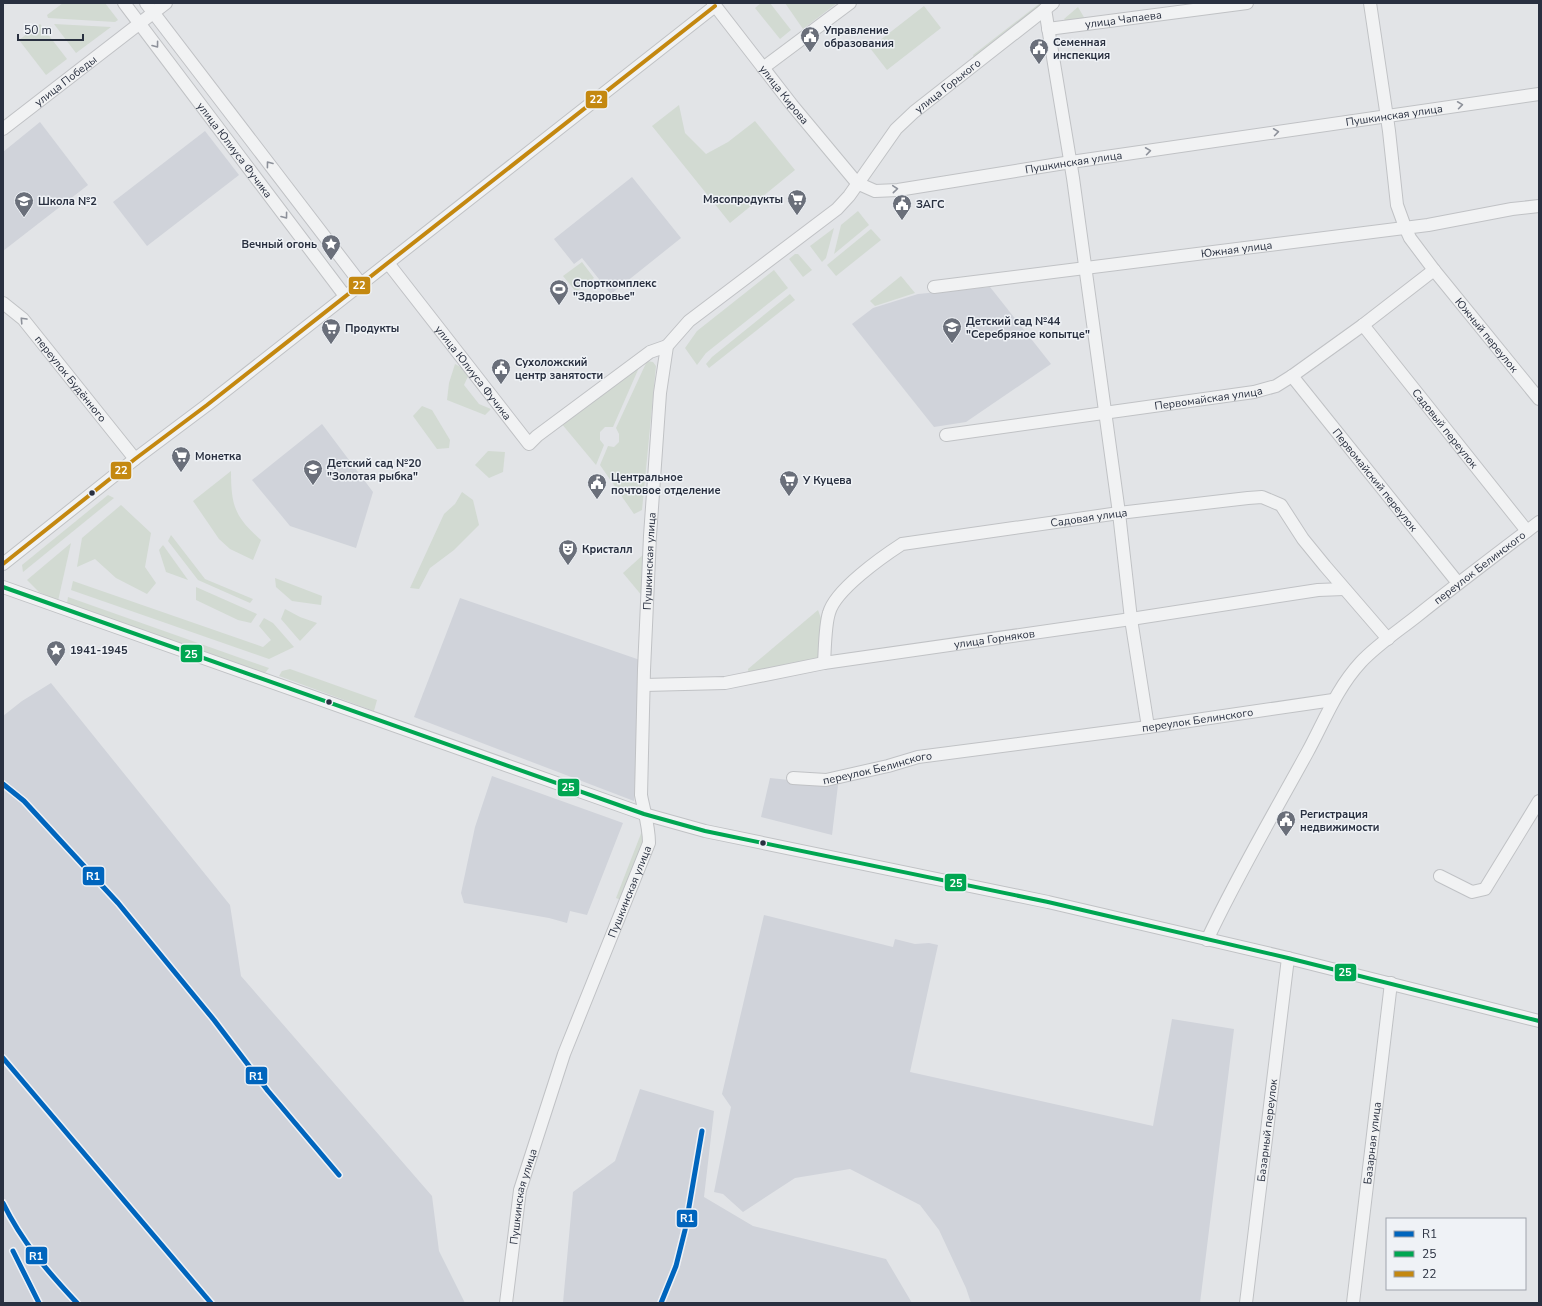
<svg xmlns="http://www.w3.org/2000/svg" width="1542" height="1306" font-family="'Nunito Sans',sans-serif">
<rect width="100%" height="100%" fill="#e2e4e7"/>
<g fill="#d0d3da">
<path d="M40 122 88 185 3 251V152Z"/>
<path d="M205 131 239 175 147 246 113 202Z"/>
<path d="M632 177 681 238 611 294 582 258 574 264 554 239Z"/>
<path d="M990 287 1051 364 966 422 934 427 852 324 873 308 918 294Z"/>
<path d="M322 424 373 492 356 548 290 526 252 480Z"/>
<path d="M460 598 640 660 634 801 414 717Z"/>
<path d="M51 683 230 905 241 976 432 1196 439 1251 465 1303H3V716L22 701Z"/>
<path d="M492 776 623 823 587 915 570 911 567 923 549 918 464 903 461 893 475 827Z"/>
<path d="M770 778 838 785 832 835 761 817Z"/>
<path d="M764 915 893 947 895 939 915 944 929 943 938 945 910 1072 1153 1126 1172 1019 1234 1029 1200 1303H971L966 1288 939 1230 920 1205 850 1169 795 1178 743 1212 723 1194 714 1192 731 1107 722 1094Z"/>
<path d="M640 1089 714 1111 704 1197 753 1226 886 1259 912 1303H563L573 1192 615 1161Z"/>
</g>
<g fill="#d2dad2">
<path d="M63 3H105L118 20 115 22 48 18 47 15Z"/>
<path d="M761 3H770L791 30 780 39 755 8Z"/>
<path d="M785 3H837L803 29Z"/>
<path d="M1040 3H1049L974 58 973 55Z"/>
<path d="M924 6 941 28 887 70 870 48Z"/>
<path d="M1078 7 1085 19 1066 21 1064 19Z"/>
<path d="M40 24 67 59 46 75 19 40Z"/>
<path d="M54 24 111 27 76 53Z"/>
<path d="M679 105 685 133 706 154 728 142 755 121 795 170 730 223 652 126Z"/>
<path d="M858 211 869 225 834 254 841 225Z"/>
<path d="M834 228 826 258 822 262 810 246Z"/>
<path d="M871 229 881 240 836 276 827 265Z"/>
<path d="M795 254H798L812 270 803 277 789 259Z"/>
<path d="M582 262 594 278 576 292 563 276Z"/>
<path d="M774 270 788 288 706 353 697 365 685 348 697 331Z"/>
<path d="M901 276 915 293 875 306 870 301Z"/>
<path d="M790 294 795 300 709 368 706 364 712 357Z"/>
<path d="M647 361 653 362 656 366 642 510 634 514 600 465 608 446 614 447 619 442V434L616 428Z"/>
<path d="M641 363 613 427H605L600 432V440L604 445 596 465 561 423Z"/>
<path d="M455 364 470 372 464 385 479 404 491 409 485 415 447 400 449 383Z"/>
<path d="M422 406 432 410 450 440 449 448 437 449 413 416Z"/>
<path d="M488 451 505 452 503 472 489 478 475 465Z"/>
<path d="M231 471C231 506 235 517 261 540L253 560 230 549 219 539 193 501Z"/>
<path d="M462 492 473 500 479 525 454 550 430 568 419 589 410 588 444 514 455 504Z"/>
<path d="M108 495 114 498 23 572 22 565Z"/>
<path d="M121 505 151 533 145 567 156 583 147 594 116 578 95 559 77 567 82 538Z"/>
<path d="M171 535 205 579 253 599 250 603 198 580 168 541Z"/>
<path d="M71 543 58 601 39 592 27 580Z"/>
<path d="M163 545 188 580 166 572 159 550Z"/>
<path d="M644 554 643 597 623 573Z"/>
<path d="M275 578 322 596 321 605 292 601 276 587Z"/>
<path d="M73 581 263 647 271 640 259 626 264 618 273 623 294 647 269 659 71 590Z"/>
<path d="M196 587 257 614 251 623 238 620 196 600Z"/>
<path d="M68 597 269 668 265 673 67 603Z"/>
<path d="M285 609 300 617 317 623 300 641 281 619Z"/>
<path d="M818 610 822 621 820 656 813 662 749 676 748 669Z"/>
<path d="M290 669 377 700 374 711 279 676 282 671Z"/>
<path d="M642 831 646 833 621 900 616 898Z"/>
</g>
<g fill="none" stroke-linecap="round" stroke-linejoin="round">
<g stroke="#c0c2c5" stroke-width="14">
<g id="minor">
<path id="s1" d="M124 3 345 296"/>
<path d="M146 3 361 284"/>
<path id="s2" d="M713 3 792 105 857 183 875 191 898 190 1071 162 1539 94"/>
<path id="s3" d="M1370 3 1389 131 1397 205 1405 227 1410 238 1434 270 1539 399"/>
<path d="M1045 9 1073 178 1119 513 1131 619 1148 727"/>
<path id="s4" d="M1048 29 1247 3"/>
<path d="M763 68 850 3"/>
<path id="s5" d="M3 129 166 3"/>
<path id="s6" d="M388 263 529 444 537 436 650 352 667 346"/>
<path id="s7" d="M934 287 1428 225 1512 209 1539 206"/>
<path id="s8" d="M3 303 23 319 135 459"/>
<path id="s9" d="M1363 325 1527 531"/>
<path id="s10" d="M1292 376 1458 583"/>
<path id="s11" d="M946 435 1254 392 1276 386 1292 376 1363 325 1434 270"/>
<path d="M3 564 135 459 207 405 715 6"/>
<path d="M3 587 644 814 705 831 1048 902 1288 958 1539 1021"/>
<path id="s12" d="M824 663C825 649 825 625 829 613 835 590 882 557 902 544L1119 513 1248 498 1262 497 1281 505 1303 539 1325 566 1388 639"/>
<path id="s13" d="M644 685 725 683 824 663 1131 619 1318 590 1344 589"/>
<path id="s14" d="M793 778 826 780 888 766 918 757 1148 727 1333 700"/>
<path d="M1440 876 1472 892 1485 889 1539 801"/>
<path id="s15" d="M1207 940C1237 876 1273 815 1307 753 1324 722 1336 689 1361 662 1377 645 1398 631 1417 616 1457 584 1498 553 1539 522"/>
<path id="s16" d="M506 1303 520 1190 564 1054 649 843C649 826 644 811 641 795L644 670 650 536 660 393 667 346 689 321 837 209 849 196 896 129 914 112 1053 3"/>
<path id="s17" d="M1246 1303 1288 958"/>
<path id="s18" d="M1353 1303 1391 983"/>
</g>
</g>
<use href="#minor" stroke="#f1f2f3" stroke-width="12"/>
<g stroke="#eff2f6" stroke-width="7">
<path id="bus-1" d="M3 587 644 814 705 831 1048 902 1288 958 1539 1021"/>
</g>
<g stroke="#eff2f6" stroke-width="7">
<path id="bus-2" d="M3 564 135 459 207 405 715 6"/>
</g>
<use href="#bus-1" stroke="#00a651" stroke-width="4"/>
<use href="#bus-2" stroke="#c48810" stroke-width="4"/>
<g stroke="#eff2f6" stroke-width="8">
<g id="rail-1">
<path d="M3 784 24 801 118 903 214 1020 268 1091 339 1175"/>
<path d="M3 1058 211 1303"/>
<path d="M3 1203C22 1242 48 1272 77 1303"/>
<path d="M13 1251 39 1303"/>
<path d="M661 1303 676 1266 685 1230 702 1131"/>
</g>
</g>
<use href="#rail-1" stroke="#0065bd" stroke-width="5"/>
</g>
<defs><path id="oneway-chevron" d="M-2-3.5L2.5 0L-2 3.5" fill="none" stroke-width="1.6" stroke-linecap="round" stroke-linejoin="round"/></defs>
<g stroke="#8d919a">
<use href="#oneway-chevron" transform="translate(156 45) rotate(53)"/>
<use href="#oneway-chevron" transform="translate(1460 105) rotate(-8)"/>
<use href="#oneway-chevron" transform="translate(1276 132) rotate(-8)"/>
<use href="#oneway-chevron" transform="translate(1148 151) rotate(-8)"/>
<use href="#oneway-chevron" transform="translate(269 164) rotate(-127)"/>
<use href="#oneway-chevron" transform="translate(895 189) rotate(-5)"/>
<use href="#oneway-chevron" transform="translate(285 216) rotate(53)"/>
<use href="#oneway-chevron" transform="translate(23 320) rotate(-133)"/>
</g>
<defs>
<g id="civic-pin" transform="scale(1)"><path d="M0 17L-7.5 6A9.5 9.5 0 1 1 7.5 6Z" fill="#6a6f7a" stroke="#eff2f6"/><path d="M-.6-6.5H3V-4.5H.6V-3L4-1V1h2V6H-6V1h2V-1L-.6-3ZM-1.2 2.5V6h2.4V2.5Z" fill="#fff"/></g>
<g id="supermarket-pin" transform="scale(1)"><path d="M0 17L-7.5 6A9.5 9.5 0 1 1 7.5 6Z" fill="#6a6f7a" stroke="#eff2f6"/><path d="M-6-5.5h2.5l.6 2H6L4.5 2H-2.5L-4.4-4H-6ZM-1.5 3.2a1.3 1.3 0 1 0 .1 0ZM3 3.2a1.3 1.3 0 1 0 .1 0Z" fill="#fff"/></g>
<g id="school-pin" transform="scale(1)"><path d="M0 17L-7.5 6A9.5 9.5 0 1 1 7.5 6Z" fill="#6a6f7a" stroke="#eff2f6"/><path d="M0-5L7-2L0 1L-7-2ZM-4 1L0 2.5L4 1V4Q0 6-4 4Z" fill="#fff"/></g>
<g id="sight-pin" transform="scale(1)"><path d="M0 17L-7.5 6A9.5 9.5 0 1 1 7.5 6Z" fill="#6a6f7a" stroke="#eff2f6"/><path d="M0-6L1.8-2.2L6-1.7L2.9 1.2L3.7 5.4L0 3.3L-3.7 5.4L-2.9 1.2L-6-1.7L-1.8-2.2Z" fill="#fff"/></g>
<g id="stadium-pin" transform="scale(1)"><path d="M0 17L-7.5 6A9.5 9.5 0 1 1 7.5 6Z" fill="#6a6f7a" stroke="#eff2f6"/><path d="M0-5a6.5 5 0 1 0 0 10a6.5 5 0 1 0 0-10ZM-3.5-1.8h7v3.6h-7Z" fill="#fff"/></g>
<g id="theatre-pin" transform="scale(1)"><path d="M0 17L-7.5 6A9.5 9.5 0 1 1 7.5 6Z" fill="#6a6f7a" stroke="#eff2f6"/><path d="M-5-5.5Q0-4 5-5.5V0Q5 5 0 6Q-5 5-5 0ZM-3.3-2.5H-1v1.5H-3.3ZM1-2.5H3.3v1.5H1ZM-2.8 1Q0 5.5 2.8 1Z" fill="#fff"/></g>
</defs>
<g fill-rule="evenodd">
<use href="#civic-pin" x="810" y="36"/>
<use href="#civic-pin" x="1039" y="48"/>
<use href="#supermarket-pin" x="797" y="199"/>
<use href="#school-pin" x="24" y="201"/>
<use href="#civic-pin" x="902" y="204"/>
<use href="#sight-pin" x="331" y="244"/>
<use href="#stadium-pin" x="559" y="289"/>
<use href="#school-pin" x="952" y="327"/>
<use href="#supermarket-pin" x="331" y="328"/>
<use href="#civic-pin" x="501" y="368"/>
<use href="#supermarket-pin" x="181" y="456"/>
<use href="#school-pin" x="313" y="469"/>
<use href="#supermarket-pin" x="789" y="480"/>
<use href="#civic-pin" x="597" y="483"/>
<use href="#theatre-pin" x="568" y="549"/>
<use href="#sight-pin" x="56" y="650"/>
<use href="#civic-pin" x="1286" y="820"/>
</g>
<g fill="#293040" stroke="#eff2f6" stroke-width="1.5">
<circle cx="92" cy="493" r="3.5"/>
<circle cx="329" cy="702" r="3.5"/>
<circle cx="763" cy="843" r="3.5"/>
</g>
<g text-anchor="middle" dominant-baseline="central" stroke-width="3" stroke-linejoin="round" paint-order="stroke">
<g font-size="11" fill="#293040" stroke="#eff2f6">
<text stroke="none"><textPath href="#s4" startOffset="76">улица Чапаева</textPath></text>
<text stroke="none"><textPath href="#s5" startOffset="79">улица Победы</textPath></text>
<text stroke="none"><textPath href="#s16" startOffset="1369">улица Горького</textPath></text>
<text stroke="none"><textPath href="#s2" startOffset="116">улица Кирова</textPath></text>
<text stroke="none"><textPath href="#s2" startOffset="775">Пушкинская улица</textPath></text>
<text stroke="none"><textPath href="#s1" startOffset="184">улица Юлиуса Фучика</textPath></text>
<text stroke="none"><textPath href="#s2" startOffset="451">Пушкинская улица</textPath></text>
<text stroke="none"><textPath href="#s7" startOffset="305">Южная улица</textPath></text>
<text stroke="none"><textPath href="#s3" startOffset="363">Южный переулок</textPath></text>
<text stroke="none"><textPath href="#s6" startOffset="139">улица Юлиуса Фучика</textPath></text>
<text stroke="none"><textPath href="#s8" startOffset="102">переулок Будённого</textPath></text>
<text stroke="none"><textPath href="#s11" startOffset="265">Первомайская улица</textPath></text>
<text stroke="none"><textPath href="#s9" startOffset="132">Садовый переулок</textPath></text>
<text stroke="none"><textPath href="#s10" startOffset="133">Первомайский переулок</textPath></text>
<text stroke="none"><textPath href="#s12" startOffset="341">Садовая улица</textPath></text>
<text stroke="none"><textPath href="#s16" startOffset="767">Пушкинская улица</textPath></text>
<text stroke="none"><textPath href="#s15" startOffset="470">переулок Белинского</textPath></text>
<text stroke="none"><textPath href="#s13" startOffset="354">улица Горняков</textPath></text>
<text stroke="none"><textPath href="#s14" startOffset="410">переулок Белинского</textPath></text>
<text stroke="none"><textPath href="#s14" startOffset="86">переулок Белинского</textPath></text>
<text stroke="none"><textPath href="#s16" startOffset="432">Пушкинская улица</textPath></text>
<text stroke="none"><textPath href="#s17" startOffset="174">Базарный переулок</textPath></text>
<text stroke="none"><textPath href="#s18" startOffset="161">Базарная улица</textPath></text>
<text stroke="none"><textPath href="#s16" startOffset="108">Пушкинская улица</textPath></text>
</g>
<g font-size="11" font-weight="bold" fill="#293040" stroke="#eff2f6" text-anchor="start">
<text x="824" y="30">Управление<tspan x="824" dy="13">образования</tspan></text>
<text x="1053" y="42">Семенная<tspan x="1053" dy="13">инспекция</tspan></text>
<text x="783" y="199" text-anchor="end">Мясопродукты</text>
<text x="38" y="201">Школа №2</text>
<text x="916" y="204">ЗАГС</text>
<text x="317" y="244" text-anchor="end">Вечный огонь</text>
<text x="573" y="283">Спорткомплекс<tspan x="573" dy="13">"Здоровье"</tspan></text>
<text x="966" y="321">Детский сад №44<tspan x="966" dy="13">"Серебряное копытце"</tspan></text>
<text x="345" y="328">Продукты</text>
<text x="515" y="362">Сухоложский<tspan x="515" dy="13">центр занятости</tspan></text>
<text x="195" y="456">Монетка</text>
<text x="327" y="463">Детский сад №20<tspan x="327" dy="13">"Золотая рыбка"</tspan></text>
<text x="611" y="477">Центральное<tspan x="611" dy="13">почтовое отделение</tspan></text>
<text x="803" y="480">У Куцева</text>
<text x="582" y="549">Кристалл</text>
<text x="70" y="650">1941-1945</text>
<text x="1300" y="814">Регистрация<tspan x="1300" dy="13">недвижимости</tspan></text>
</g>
</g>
<g stroke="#eff2f6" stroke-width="1.5">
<rect x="585" y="90" width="23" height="19" rx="4" fill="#c48810"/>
<rect x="348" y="276" width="23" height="19" rx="4" fill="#c48810"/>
<rect x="110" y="461" width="22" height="19" rx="4" fill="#c48810"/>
<rect x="180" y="644" width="23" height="19" rx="4" fill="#00a651"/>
<rect x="557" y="778" width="23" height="19" rx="4" fill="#00a651"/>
<rect x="82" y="866" width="23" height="20" rx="4" fill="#0065bd"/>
<rect x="944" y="873" width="23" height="19" rx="4" fill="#00a651"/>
<rect x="1334" y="963" width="23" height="19" rx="4" fill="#00a651"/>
<rect x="245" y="1066" width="23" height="19" rx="4" fill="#0065bd"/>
<rect x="676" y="1209" width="22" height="19" rx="4" fill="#0065bd"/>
<rect x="25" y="1246" width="23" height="19" rx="4" fill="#0065bd"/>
</g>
<g font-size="11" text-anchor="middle" font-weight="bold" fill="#fff">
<text x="596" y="103">22</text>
<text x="359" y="289">22</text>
<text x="121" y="474">22</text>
<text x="191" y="658">25</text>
<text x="568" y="791">25</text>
<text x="93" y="880">R1</text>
<text x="956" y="887">25</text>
<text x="1345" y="976">25</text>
<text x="256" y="1080">R1</text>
<text x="687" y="1222">R1</text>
<text x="36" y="1260">R1</text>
</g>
<rect width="1542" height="1306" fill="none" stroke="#293040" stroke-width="8"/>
<rect x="1386" y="1218" width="140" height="72" fill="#eff2f6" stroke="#a0a4ad"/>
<rect x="1394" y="1231" width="20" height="6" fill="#0065bd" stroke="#a0a4ad"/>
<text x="1422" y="1238" font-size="12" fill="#293040">R1</text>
<rect x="1394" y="1251" width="20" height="6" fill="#00a651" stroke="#a0a4ad"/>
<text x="1422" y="1258" font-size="12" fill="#293040">25</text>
<rect x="1394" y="1271" width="20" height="6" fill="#c48810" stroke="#a0a4ad"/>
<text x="1422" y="1278" font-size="12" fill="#293040">22</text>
<path d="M18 34v6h65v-6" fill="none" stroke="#293040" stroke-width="2"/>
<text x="24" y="34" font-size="12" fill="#293040" stroke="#eff2f6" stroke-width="3" paint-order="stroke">50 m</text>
</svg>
